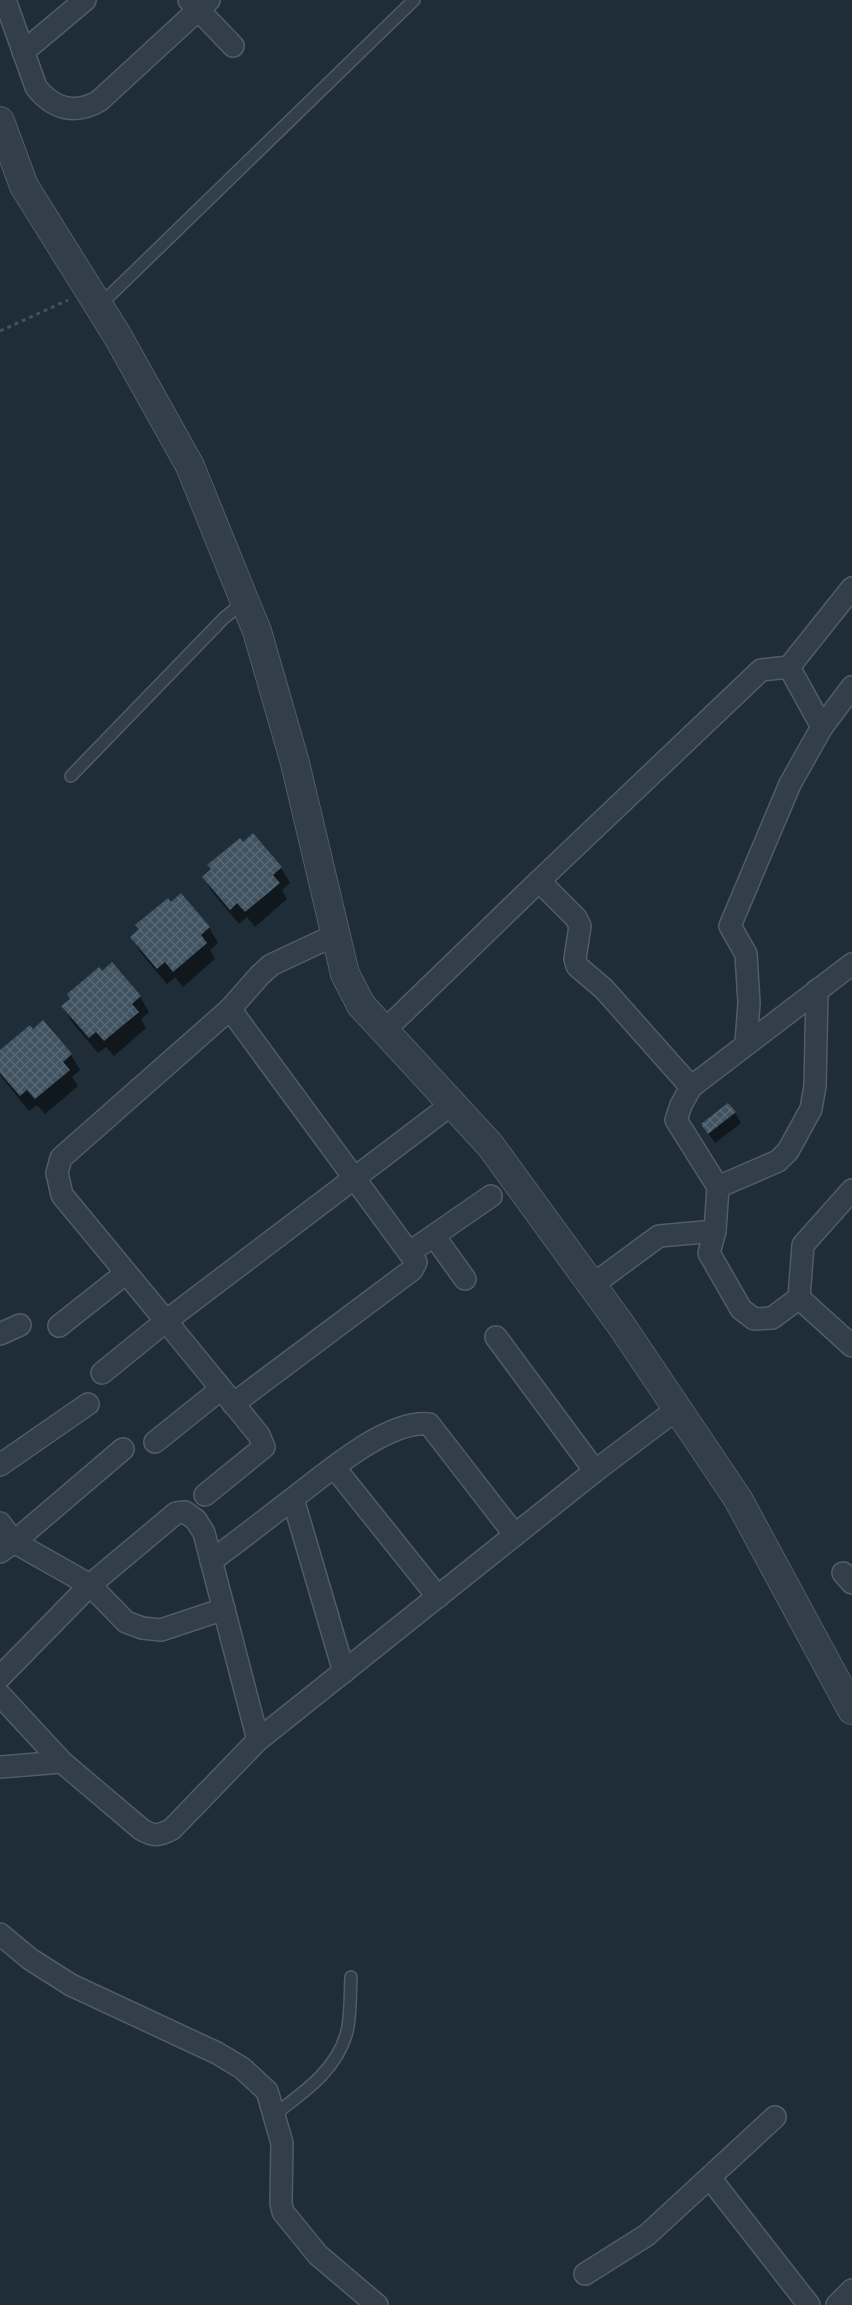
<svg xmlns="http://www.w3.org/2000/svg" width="852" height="2305" font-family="Figtree,sans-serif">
<defs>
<pattern id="building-cross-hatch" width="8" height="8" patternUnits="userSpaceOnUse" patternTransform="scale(1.25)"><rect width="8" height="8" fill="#415361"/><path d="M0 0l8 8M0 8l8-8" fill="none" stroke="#5a6a76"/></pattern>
</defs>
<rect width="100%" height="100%" fill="#1e2d38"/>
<g fill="#0007">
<path d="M243 844 281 868 290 883 282 890 287 899 255 927 247 917 239 924 213 893 204 878Z"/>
<path d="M209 927 218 943 210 950 215 959 183 987 175 977 167 984 141 953 132 937Z"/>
<path d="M102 972 140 997 149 1012 141 1019 146 1028 114 1056 106 1047 98 1053 72 1022 63 1006Z"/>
<path d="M43 1022 71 1055 80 1070 72 1077 78 1086 45 1114 37 1105 29 1111 0 1075V1052Z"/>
<path d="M735 1113 741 1123 715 1143 702 1124Z"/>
</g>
<g fill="url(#building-cross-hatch)">
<path d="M253 833 282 867 273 875 280 883 245 912 237 903 230 910 202 877 211 869 207 865 240 838 243 842Z"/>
<path d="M181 893 210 927 201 935 207 943 173 972 165 962 157 969 130 937 139 929 135 925 168 898 171 902Z"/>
<path d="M112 962 141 996 132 1004 139 1012 104 1041 96 1032 89 1038 61 1006 70 999 67 994 99 967 102 971Z"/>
<path d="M43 1020 72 1054 63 1062 70 1070 35 1099 27 1090 20 1096 0 1073V1050L30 1025 33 1029Z"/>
<path d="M728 1103 736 1112 708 1134 701 1124Z"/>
</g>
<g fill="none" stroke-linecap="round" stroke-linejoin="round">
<g stroke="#505c67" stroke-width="14">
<g id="service">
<path d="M99 306 414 0"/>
<path d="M71 776 224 618 244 602"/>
<path d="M274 2115C302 2093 335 2072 346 2035 351 2020 350 1994 351 1977"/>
</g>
</g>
<g stroke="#505c67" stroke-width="24">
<g id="minor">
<path d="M5 0 36 87C53 109 75 115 99 101L209 0"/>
<path d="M189 0 233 46"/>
<path d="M23 52 85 0"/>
<path d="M822 727 852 687"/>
<path d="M539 881 576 918 580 926 575 959 577 966 604 989 691 1087"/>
<path d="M852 964 691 1087 681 1105 676 1120 718 1187 715 1231 709 1253 741 1309 754 1319 772 1318 799 1298 852 1346"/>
<path d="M230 1009 260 975 271 965 335 935"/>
<path d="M385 1030 539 881 761 670 789 667 852 588"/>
<path d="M746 1043 749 1003 746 954 730 926 790 784 822 727 789 667"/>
<path d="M718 1187 778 1161 788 1151 811 1109 815 1086 817 990"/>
<path d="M434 1236 465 1279"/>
<path d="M410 1252 491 1196"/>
<path d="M591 1286 659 1236 715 1231"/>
<path d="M799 1298 803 1245 852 1190"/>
<path d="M59 1326 126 1273"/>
<path d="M0 1334 20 1325"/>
<path d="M496 1337 595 1471"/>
<path d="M102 1373 166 1321 62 1195 57 1173 61 1158 230 1009 416 1262 412 1270 233 1404"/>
<path d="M155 1442 221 1389"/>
<path d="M0 1465 88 1404"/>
<path d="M334 1467 438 1597"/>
<path d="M205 1495 264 1447 259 1435 166 1321 452 1104"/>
<path d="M293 1499 344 1672"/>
<path d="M0 1523 14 1542 90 1585 126 1622 142 1628 161 1630 224 1609"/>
<path d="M0 1552 14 1542 123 1449"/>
<path d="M211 1561C238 1541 264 1521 291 1500 323 1476 387 1419 429 1424L515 1535"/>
<path d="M843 1573 852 1583"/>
<path d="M0 1677 90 1585 176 1513 185 1512 196 1520 204 1533 258 1740"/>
<path d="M0 1695 62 1762 141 1829C154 1837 159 1836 172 1829L258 1740 595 1471 677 1409"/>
<path d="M0 1767 62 1762"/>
<path d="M0 1934 30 1959 71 1985 217 2053 242 2068 267 2091 282 2143 281 2203 283 2212 318 2255 377 2305"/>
<path d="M710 2178 809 2305"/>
<path d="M585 2274 647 2235 775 2117"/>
<path d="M837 2305 852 2290"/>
</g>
</g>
<g stroke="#505c67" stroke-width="30">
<path id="tertiary" d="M0 121 24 186 117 335 190 466 245 602 257 631 295 763 345 974 361 1005 490 1145 621 1325 738 1499 852 1710"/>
</g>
<path stroke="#3e5655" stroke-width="3" stroke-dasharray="4 4" stroke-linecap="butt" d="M0 331 68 300"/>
<use href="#service" stroke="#323e49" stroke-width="11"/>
<use href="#minor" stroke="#323e49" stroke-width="21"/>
<use href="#tertiary" stroke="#323e49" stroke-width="28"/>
</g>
</svg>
